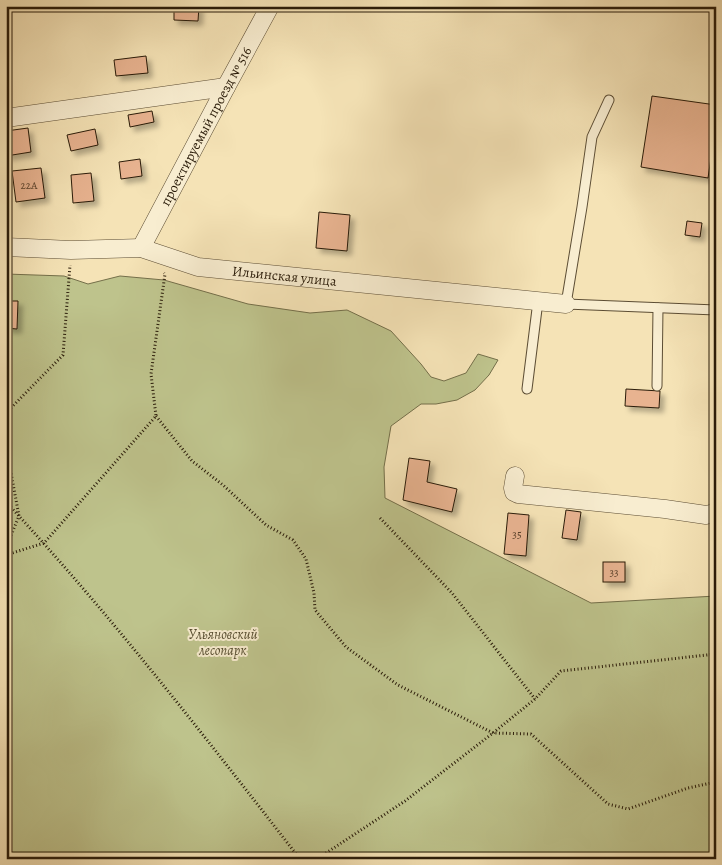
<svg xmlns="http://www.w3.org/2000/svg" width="722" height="865" font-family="Alegreya,serif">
<defs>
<filter id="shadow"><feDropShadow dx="4.5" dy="4.5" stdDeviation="2.5" flood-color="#0004"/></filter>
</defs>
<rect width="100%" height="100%" fill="#f5e3b6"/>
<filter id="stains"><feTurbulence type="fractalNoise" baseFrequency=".004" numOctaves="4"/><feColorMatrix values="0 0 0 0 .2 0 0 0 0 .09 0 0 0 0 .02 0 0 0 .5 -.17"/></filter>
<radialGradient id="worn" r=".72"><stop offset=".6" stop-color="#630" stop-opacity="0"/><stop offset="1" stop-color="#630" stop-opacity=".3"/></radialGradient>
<path fill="#bec38c" stroke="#746f4a" d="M6 274 64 276 88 284 120 276 164 280 248 304 310 313 347 310 391 331 421 364 431 377 444 381 466 373 478 354 498 360 489 375 475 390 457 400 436 404H421L391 426 384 467 385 498 591 603 716 596V859H6Z"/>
<g fill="#e8b390" stroke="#291b09" filter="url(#shadow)">
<path d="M174 6H199L198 21 174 20Z"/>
<path d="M146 56 148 73 116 76 114 60Z"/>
<path d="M652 96 716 105V124L708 178 641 167Z"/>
<path d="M152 111 154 122 130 127 128 115Z"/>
<path d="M28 128 31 152 6 156V131Z"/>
<path d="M95 129 98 145 71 151 67 135Z"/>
<path d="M140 159 142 176 121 179 119 162Z"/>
<path d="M41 168 45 198 16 202 12 171Z"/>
<path d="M91 173 94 201 73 203 71 175Z"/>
<path d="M319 212 350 215 347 251 316 248Z"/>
<path d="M687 221 702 223 700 237 685 235Z"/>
<path d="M6 301H18L17 329 6 328Z"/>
<path d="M626 389 660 391 659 408 625 406Z"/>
<path d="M409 458 430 461 427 482 457 489 452 512 403 500Z"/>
<path d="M566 510 581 512 577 540 562 538Z"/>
<path d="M508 513 529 515 526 556 504 554Z"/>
<rect x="603" y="562" width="22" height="20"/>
</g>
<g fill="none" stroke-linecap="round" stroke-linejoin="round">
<g stroke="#5c4d34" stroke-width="11">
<g id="lane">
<path d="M609 100 592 137 582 207 566 304 716 310"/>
<path d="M657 386 658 308"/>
<path d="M527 389 538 301"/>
</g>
</g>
<g stroke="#5c4d34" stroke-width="19">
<g id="street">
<path d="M6 118 226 87"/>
<path id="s1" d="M6 247 71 250 141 248 198 267 566 304"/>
<path id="s2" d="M141 248 226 87 270 6"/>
<path d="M515 476 513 488 514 492 518 494 665 509 706 515 715 513 716 512"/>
</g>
</g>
<g stroke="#291b09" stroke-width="3" stroke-dasharray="1 2.5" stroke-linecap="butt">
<path d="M6 413 63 355 70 265"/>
<path d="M156 416 192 461 223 485 266 525 293 540 306 559 314 593 315 610 346 647 398 685 493 733 531 734 608 804 628 809 688 788 716 782"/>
<path d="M6 446 19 516 6 548"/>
<path d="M6 502C111 615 205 737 300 859"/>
<path d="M380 518 452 593 535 699"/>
<path d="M6 555 44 543 156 416 151 374 165 274 164 273"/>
<path d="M317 859 405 801 493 733 535 699 561 671 716 654"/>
</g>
<use href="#lane" stroke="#f8edd0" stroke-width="9"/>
<use href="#street" stroke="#f8edd0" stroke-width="18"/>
</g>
<g text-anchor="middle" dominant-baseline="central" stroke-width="4" stroke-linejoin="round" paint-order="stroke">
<g font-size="11" fill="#59412b">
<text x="29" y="185">22А</text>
<text x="517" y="534">35</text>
<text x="614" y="572">33</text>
</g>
<g font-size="14" fill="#291b09" stroke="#f8edd0">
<text stroke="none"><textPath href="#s2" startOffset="138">проектируемый проезд № 516</textPath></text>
<text stroke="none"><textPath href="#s1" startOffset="282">Ильинская улица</textPath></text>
</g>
<g font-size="14" font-style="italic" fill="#564d30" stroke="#f8edd0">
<text x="223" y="634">Ульяновский<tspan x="223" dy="16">лесопарк</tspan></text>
</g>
</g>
<rect width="722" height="865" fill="none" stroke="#f5e3b6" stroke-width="25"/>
<rect x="8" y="8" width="707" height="850" fill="none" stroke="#291b09" stroke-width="2.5"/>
<rect x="12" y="12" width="697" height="840" fill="none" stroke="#291b09"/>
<rect width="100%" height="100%" filter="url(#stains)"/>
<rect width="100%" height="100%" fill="url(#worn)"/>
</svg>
